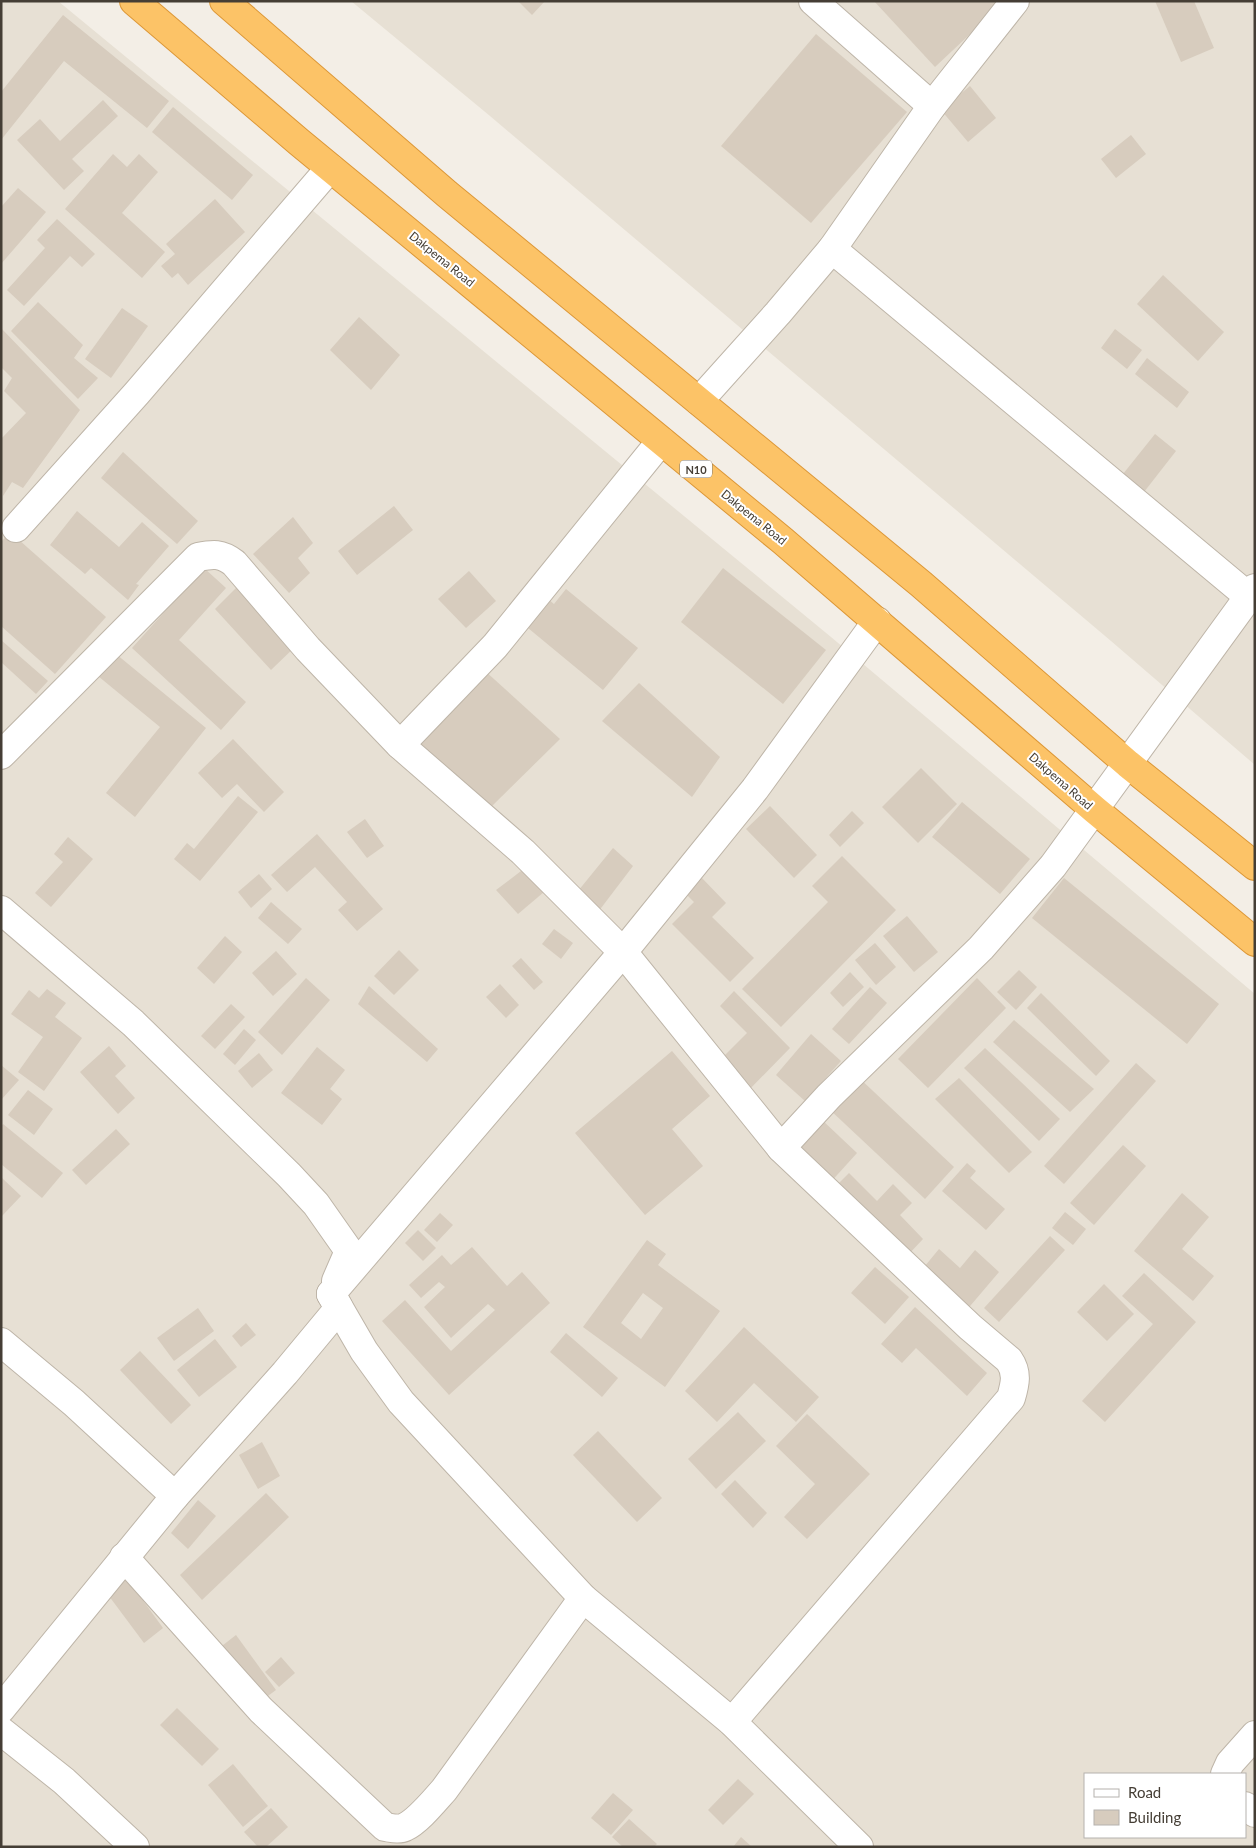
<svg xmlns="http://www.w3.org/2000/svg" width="1256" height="1848" font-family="Lato,sans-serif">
<rect width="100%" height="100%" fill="#f3eee6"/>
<g fill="#e7e0d4" fill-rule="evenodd">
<path d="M1 1H58L831 637 1255 994V1847H1ZM1085 1774H1245V1837H1085Z"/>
<path d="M351 1H1255V765L1111 641 490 116Z"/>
</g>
<g fill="#d7ccbe" fill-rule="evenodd">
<path d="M518 1H545L532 15Z"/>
<path d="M874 1H997L1001 5 935 67Z"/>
<path d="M1155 1H1194L1214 48 1181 62Z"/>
<path d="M63 15 169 101 147 128 64 61 1 140V92Z"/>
<path d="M816 34 907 112 811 223 721 146Z"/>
<path d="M970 86 996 118 968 142 941 110Z"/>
<path d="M103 100 118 116 72 159 84 171 64 190 17 140 40 119 60 141Z"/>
<path d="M173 107 253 175 232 200 152 132Z"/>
<path d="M1131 135 1146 154 1116 178 1101 159Z"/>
<path d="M113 154 127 167 139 154 158 172 122 213 165 252 142 278 65 209Z"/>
<path d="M18 188 46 212 1 264V207Z"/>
<path d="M215 199 245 232 188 285 178 273 172 278 161 266 175 254 166 244Z"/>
<path d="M57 219 95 254 82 267 70 256 24 306 7 290 45 248 37 240Z"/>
<path d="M1163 275 1224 332 1198 361 1137 304Z"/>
<path d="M38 302 83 345 74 358 98 378 78 399 11 331Z"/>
<path d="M122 308 148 326 111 378 85 359Z"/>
<path d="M359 317 400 355 371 390 330 350Z"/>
<path d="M1 328 80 410 23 488 12 482 3 496 1 439 26 413 4 391 12 378 1 367Z"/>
<path d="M1115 329 1142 350 1127 369 1101 348Z"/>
<path d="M1147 358 1189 392 1177 408 1135 374Z"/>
<path d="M1155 434 1176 451 1137 501 1115 484Z"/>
<path d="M123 452 198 521 177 544 101 478Z"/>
<path d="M394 506 413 530 357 575 338 551Z"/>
<path d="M77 511 119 547 142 522 169 546 136 584 139 585 128 600 91 568 85 574 50 545Z"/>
<path d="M293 517 313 543 298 558 310 573 289 593 253 554Z"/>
<path d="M10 532 106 617 55 674 1 626V542Z"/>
<path d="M204 568 226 588 179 640 246 702 221 730 132 648Z"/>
<path d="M723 568 826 650 783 704 681 622Z"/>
<path d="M469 571 496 601 466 628 438 599Z"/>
<path d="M241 583 298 644 271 670 215 609Z"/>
<path d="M566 589 638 648 603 690 528 628 529 611 542 594 554 604Z"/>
<path d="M1 640 48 681 36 694 1 662Z"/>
<path d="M116 654 206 728 135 817 106 793 160 727 98 676Z"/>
<path d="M484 670 560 739 489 809 418 744Z"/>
<path d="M639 683 720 757 692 797 602 721Z"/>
<path d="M233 739 284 792 264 812 237 784 222 798 198 773Z"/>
<path d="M921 768 957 804 918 843 882 807Z"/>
<path d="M238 796 258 812 200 881 174 859 187 843 194 849Z"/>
<path d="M962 802 1030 859 1000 894 932 837Z"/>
<path d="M770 806 817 855 794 878 746 829Z"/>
<path d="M852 811 864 823 840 847 829 835Z"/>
<path d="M365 819 384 846 367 858 347 832Z"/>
<path d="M317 834 383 909 357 931 338 910 347 902 315 867 287 892 271 875Z"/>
<path d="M68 837 93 859 51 907 35 893 63 862 54 854Z"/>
<path d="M613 848 633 866 595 916 574 896Z"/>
<path d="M842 856 896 910 781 1027 742 989 828 902 812 886Z"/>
<path d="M525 868 544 892 518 914 496 890Z"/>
<path d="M259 874 272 889 251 908 238 892Z"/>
<path d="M700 876 726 903 712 917 754 958 730 982 672 924 694 902 684 892Z"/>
<path d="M1064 878 1219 1004 1187 1044 1032 918Z"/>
<path d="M271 902 302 929 288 944 258 918Z"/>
<path d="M907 916 938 952 914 972 883 936Z"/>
<path d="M554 929 573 943 561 959 542 944Z"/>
<path d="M225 936 242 952 214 984 197 968Z"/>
<path d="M875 943 896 967 876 985 855 960Z"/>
<path d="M399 950 419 970 394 995 374 976Z"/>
<path d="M276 951 297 974 273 996 252 973Z"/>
<path d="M521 958 543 982 534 990 512 966Z"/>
<path d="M1019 970 1037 987 1016 1010 997 992Z"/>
<path d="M850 972 864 987 843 1007 830 993Z"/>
<path d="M306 978 330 1000 282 1055 258 1032Z"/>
<path d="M977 978 1006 1008 928 1088 898 1059Z"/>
<path d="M500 984 519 1005 506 1018 486 997Z"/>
<path d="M369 986 438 1049 427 1062 358 1004Z"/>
<path d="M870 987 887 1003 849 1044 832 1029Z"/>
<path d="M47 989 66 1003 55 1017 82 1038 44 1091 18 1072 43 1037 11 1014 29 990 39 998Z"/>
<path d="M734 991 790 1048 747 1092 718 1062 747 1033 720 1006Z"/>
<path d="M1041 993 1110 1061 1096 1076 1027 1008Z"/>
<path d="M231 1004 245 1017 215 1049 201 1036Z"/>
<path d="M1014 1020 1094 1089 1070 1112 993 1042Z"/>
<path d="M244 1029 256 1040 235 1065 223 1054Z"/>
<path d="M811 1034 841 1061 805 1101 776 1075Z"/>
<path d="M109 1046 126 1066 115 1076 135 1098 118 1114 80 1072Z"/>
<path d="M317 1047 345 1070 330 1089 342 1099 322 1125 281 1093Z"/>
<path d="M985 1048 1060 1119 1039 1141 964 1068Z"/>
<path d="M672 1051 710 1096 672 1129 703 1166 645 1215 575 1133Z"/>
<path d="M259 1053 273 1070 252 1088 238 1071Z"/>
<path d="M1136 1063 1156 1081 1064 1184 1044 1166Z"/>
<path d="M1 1065 19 1080 1 1100Z"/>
<path d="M857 1076 954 1167 925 1199 828 1108Z"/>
<path d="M959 1078 1032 1152 1009 1173 935 1099Z"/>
<path d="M28 1090 53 1109 34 1135 8 1115Z"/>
<path d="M822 1120 857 1153 828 1185 792 1152Z"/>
<path d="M3 1124 63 1173 42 1198 1 1164V1127Z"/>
<path d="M116 1129 130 1144 86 1185 72 1170Z"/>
<path d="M1123 1145 1146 1166 1094 1225 1070 1203Z"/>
<path d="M967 1163 976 1171 970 1178 1005 1209 986 1230 942 1191Z"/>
<path d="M849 1173 877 1201 893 1184 912 1203 900 1215 923 1239 906 1257 835 1187Z"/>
<path d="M1 1177 21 1196 1 1217Z"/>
<path d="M1182 1193 1209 1217 1182 1249 1214 1276 1193 1301 1134 1251Z"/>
<path d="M1065 1212 1086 1229 1073 1245 1052 1228Z"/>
<path d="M440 1213 453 1225 437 1242 424 1230Z"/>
<path d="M418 1230 436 1248 423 1261 405 1243Z"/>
<path d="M1050 1236 1065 1250 999 1322 984 1308Z"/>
<path d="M647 1240 666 1254 658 1265 720 1311 665 1387 583 1327ZM643 1293 663 1308 641 1339 621 1323Z"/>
<path d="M472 1247 507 1286 522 1272 550 1303 449 1395 382 1321 405 1300 451 1351 495 1310 488 1304 451 1338 424 1307 445 1287 439 1282 421 1298 409 1285 442 1255 451 1265Z"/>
<path d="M939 1249 960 1268 975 1250 999 1272 965 1312 920 1272Z"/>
<path d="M875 1267 909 1297 885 1324 851 1293Z"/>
<path d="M1144 1273 1196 1322 1105 1422 1082 1401 1153 1324 1122 1296Z"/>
<path d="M1104 1284 1134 1314 1107 1341 1077 1312Z"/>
<path d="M915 1307 987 1373 967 1396 916 1348 902 1363 881 1344Z"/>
<path d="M198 1308 214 1331 174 1361 157 1338Z"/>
<path d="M246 1323 256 1335 241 1347 232 1336Z"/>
<path d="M744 1327 819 1397 796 1422 754 1383 717 1422 685 1391Z"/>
<path d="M566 1333 618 1378 602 1397 550 1352Z"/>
<path d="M215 1339 237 1367 199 1397 177 1370Z"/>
<path d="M140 1351 191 1405 171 1424 120 1370Z"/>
<path d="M738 1412 766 1441 716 1489 688 1459Z"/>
<path d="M807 1414 870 1474 807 1539 784 1517 815 1484 776 1446Z"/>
<path d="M598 1431 662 1498 637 1522 573 1455Z"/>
<path d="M262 1442 280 1476 258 1489 239 1455Z"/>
<path d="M735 1480 767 1513 753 1528 721 1494Z"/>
<path d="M266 1493 289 1517 202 1600 180 1575Z"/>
<path d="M198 1500 216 1516 188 1549 171 1533Z"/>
<path d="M126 1577 163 1628 144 1643 106 1592Z"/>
<path d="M236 1635 276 1690 257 1704 218 1649Z"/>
<path d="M281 1657 295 1673 279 1687 265 1672Z"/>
<path d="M177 1708 219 1749 202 1766 160 1725Z"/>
<path d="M233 1764 268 1806 243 1827 208 1785Z"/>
<path d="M738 1779 754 1794 723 1825 708 1810Z"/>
<path d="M613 1793 633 1810 611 1835 591 1818Z"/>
<path d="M271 1808 288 1827 266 1847H258L244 1832Z"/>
<path d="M629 1819 657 1844 654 1847H623L612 1837Z"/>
<path d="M741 1837 752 1847H733Z"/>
</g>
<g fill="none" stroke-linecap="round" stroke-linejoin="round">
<g stroke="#beb5a8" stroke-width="30">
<g id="street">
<path d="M813 1 932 106"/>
<path d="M832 249 1248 596"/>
<path d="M699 401 778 313 832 249 932 106 1015 1"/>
<path d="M16 528 137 393 330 168"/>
<path d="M400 745 495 646 661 441"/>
<path d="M1 755 198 557C213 554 221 553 234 563L308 649 400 745 523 852 623 952 781 1148 970 1327 1009 1360C1018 1373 1015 1384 1011 1398L732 1722"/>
<path d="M1 910 133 1023 289 1175 316 1204 349 1251 336 1281"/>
<path d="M781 1148 829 1096 981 948 1053 866 1255 588"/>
<path d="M331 1294 623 952 755 789 877 621"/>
<path d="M331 1294 364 1351 401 1402 583 1598 732 1722 859 1847"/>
<path d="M1 1342 74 1403 175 1496"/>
<path d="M124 1557 261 1710 385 1827C392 1828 399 1830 405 1827 418 1821 434 1801 444 1790L583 1598"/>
<path d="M1 1709 175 1496 285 1373 339 1308 331 1294"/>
<path d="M1 1731 64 1781 135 1847"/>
<path d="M1225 1774 1230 1763 1255 1735"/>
<path d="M1245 1806 1255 1813"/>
</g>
</g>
<g stroke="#dc9737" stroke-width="30">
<g id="highway">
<path d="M134 1 299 142 783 541 1095 810 1255 942"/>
<path d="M224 1 447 194 921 584 1128 764 1255 866"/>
</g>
</g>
<use href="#street" stroke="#fff" stroke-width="28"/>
<use href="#highway" stroke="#fcc367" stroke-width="28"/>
</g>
<g text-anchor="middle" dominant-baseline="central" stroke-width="4" stroke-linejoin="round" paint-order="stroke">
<rect fill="#fff" stroke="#7d7872" stroke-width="1" x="680" y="460.5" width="32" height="17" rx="4"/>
<g font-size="11" font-weight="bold" fill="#453e35">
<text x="696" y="469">N10</text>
</g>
<g font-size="12" fill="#453e35" stroke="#fff">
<text transform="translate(442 259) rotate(39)">Dakpema Road</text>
<text transform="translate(754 517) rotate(39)">Dakpema Road</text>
<text transform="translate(1061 781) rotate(41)">Dakpema Road</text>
</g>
</g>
<rect width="1256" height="1848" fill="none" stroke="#453e35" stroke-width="5"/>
<rect x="1084" y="1773" width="162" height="65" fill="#ffffff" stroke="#b5b2ae"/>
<rect x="1094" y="1789" width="25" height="8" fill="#ffffff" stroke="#b5b2ae"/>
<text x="1128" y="1798" font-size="15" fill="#453e35">Road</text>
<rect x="1094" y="1810" width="25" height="15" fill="#d7ccbe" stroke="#b5b2ae"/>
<text x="1128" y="1823" font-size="15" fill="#453e35">Building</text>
</svg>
